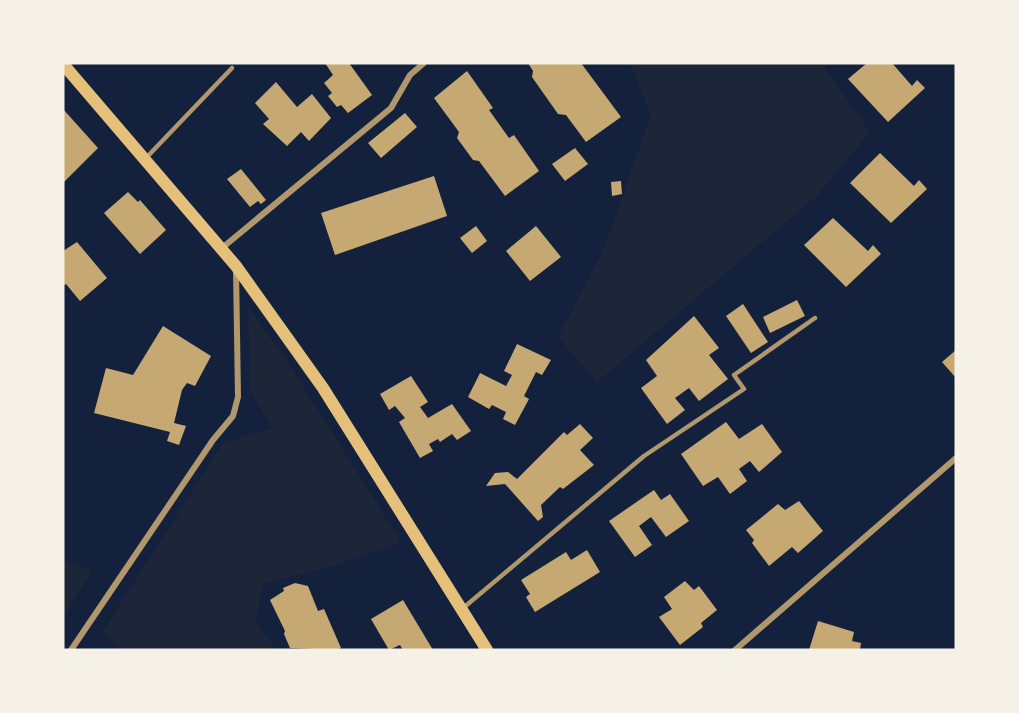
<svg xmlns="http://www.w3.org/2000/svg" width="1019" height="713" font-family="'Asap Condensed',sans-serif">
<rect width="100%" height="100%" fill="#14213d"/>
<g fill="#1d2539">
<path d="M630 63H827L824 67 870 132 817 196 597 382 558 337 603 251 651 115Z"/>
<path d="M248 306 292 369 401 542 333 566 262 584 256 621 276 650H120L103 631 223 443 272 428 250 390Z"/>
<path d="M63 559 92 572 63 618Z"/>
</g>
<g fill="#c6a872">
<path d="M325 63H349L372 95 348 113 341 105 337 107 328 96 332 93 324 83 333 75Z"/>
<path d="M528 63H581L621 117 586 142 566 115 558 114 532 77 533 71Z"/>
<path d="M867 63H892L912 86 917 80 925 88 888 122 848 79Z"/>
<path d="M467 71 493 108 489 110 509 138 514 135 539 171 505 196 479 161 473 160 457 138 459 132 434 98Z"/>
<path d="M276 82 297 107 312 94 331 118 309 141 301 132 287 146 263 124 269 119 255 103Z"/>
<path d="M63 109 98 148 63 183Z"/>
<path d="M405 113 417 127 381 158 368 143Z"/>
<path d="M575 148 588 164 565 181 552 164Z"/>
<path d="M880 153 914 186 919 180 927 189 891 223 850 183Z"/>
<path d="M241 169 266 200 261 204 258 201 250 207 227 179Z"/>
<path d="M434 176 447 216 335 255 321 213Z"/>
<path d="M621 181 622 194 612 196 611 182Z"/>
<path d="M128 192 138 202 140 200 166 230 140 254 104 213Z"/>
<path d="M833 218 868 251 873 245 881 254 846 287 804 245Z"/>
<path d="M476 226 487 241 472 253 460 238Z"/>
<path d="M536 226 561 257 530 281 506 251Z"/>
<path d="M77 242 107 278 80 301 66 284 63 286V251Z"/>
<path d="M797 300 805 316 770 333 763 317Z"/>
<path d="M743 304 768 342 751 353 726 316Z"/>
<path d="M694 316 719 348 709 355 728 379 699 401 689 388 675 398 685 410 667 424 641 388 657 376 646 360Z"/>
<path d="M163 326 211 356 195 386 187 383 182 390 174 423 186 426 179 445 167 441 170 432 94 413 106 368 133 375Z"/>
<path d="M517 344 551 360 542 375 536 372 524 396 529 399 515 425 503 419 506 412 492 405 489 409 468 397 480 373 506 386 512 375 504 371Z"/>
<path d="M956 350V378L942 362Z"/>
<path d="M411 376 428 402 420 407 428 418 452 404 471 431 457 440 452 434 440 442 438 439 429 444 433 451 420 458 399 422 405 418 395 406 389 410 380 394Z"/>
<path d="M726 422 739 439 762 424 782 452 759 472 750 461 739 469 747 481 730 494 718 477 703 486 681 454Z"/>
<path d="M580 424 593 438 580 450 594 465 563 489 560 487 541 505 543 517 538 521 505 484 486 486 495 473 508 472 517 479 564 432 567 435Z"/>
<path d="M654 490 661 500 670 494 689 521 666 537 651 517 639 526 652 545 635 557 609 521Z"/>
<path d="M799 501 823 531 798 553 792 547 769 566 752 543 754 540 746 530 778 504 785 510Z"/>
<path d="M587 550 600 572 535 612 526 597 530 594 521 580 566 552 571 560Z"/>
<path d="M685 581 694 590 699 586 717 610 701 623 703 627 680 645 659 617 672 609 664 597Z"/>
<path d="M295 583 308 586 318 611 324 609 341 648 336 650 290 648 284 634 285 631 270 600 284 591 283 588Z"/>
<path d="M403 600 433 650H403L400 645 389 650 371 619Z"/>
<path d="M818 621 854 632 852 641 861 643 860 650H809Z"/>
</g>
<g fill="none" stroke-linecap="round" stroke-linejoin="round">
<g stroke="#b1986c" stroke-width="4.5">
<path d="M146 158 232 68"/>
<path d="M462 609 644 456 744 389 734 375 815 318"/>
</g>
<g stroke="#b1986c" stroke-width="6">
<path d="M222 248 391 108 410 75 424 63"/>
<path d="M71 650 213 440 233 416 238 397 236 269"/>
<path d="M735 650 956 458"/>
</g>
<path stroke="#e5c07b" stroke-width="12" d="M63 64 236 266 323 388 487 650"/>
</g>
<rect width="1019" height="713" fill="none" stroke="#f6f1e7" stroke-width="129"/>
</svg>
